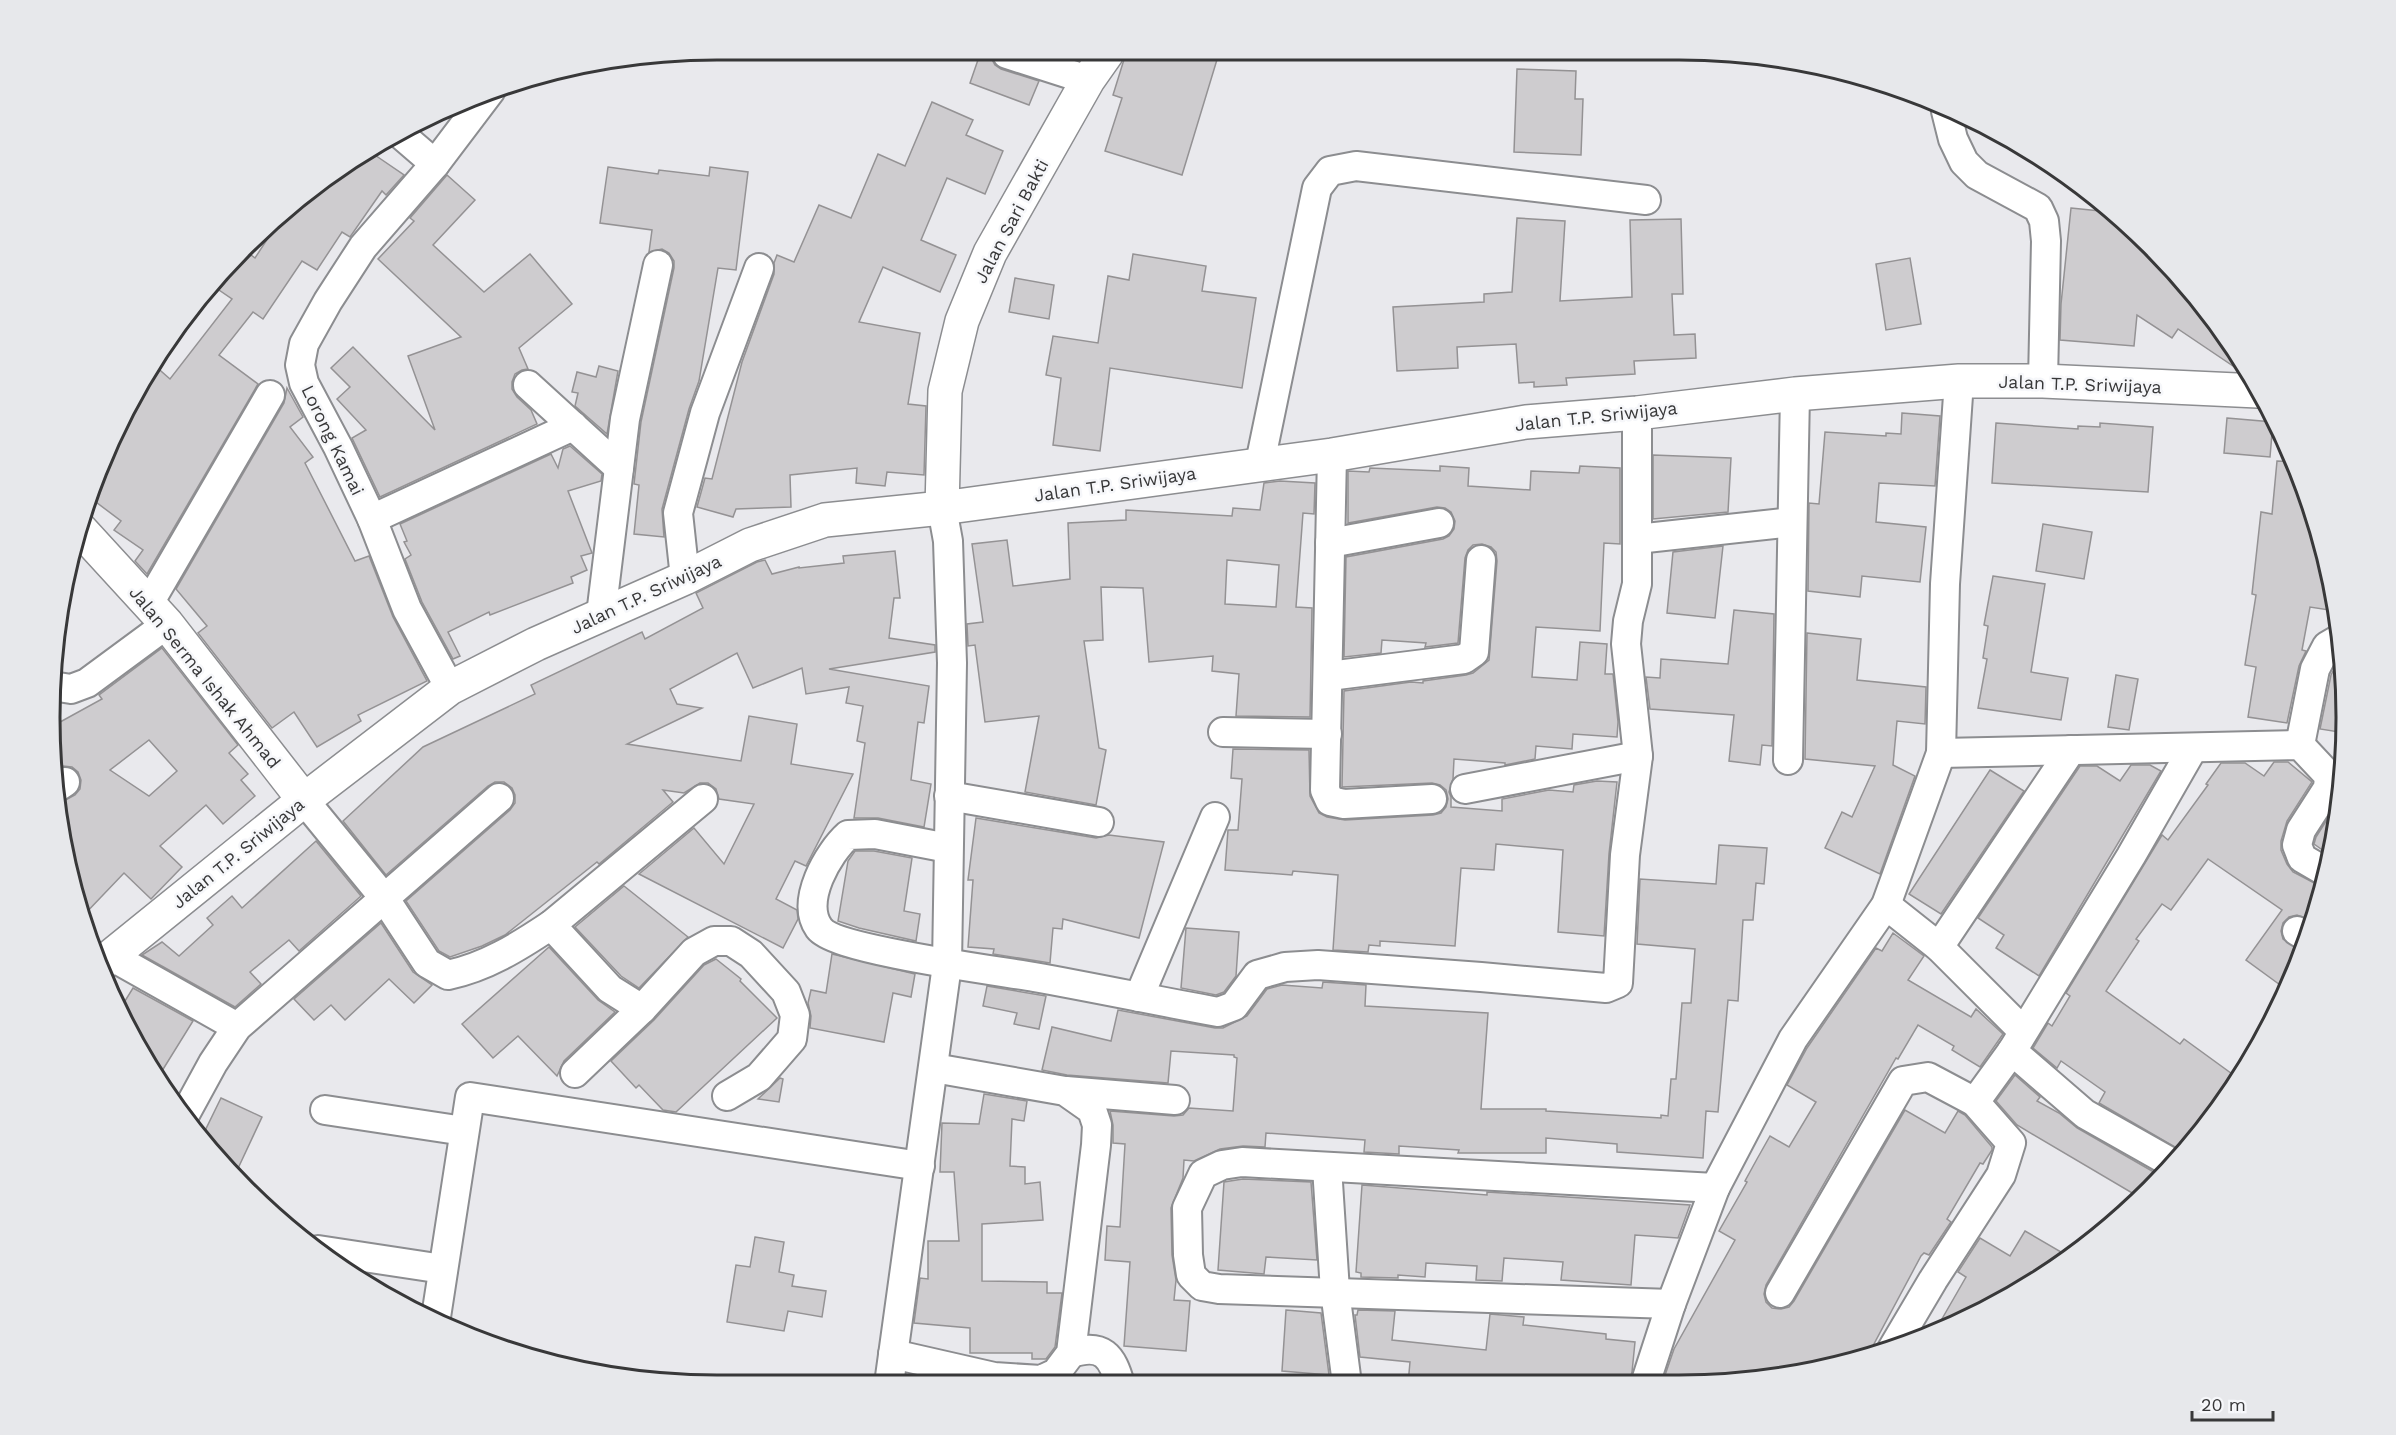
<svg xmlns="http://www.w3.org/2000/svg" width="2396" height="1435" font-family="'Work Sans',sans-serif">
<rect width="100%" height="100%" fill="#e9e9ed"/>
<g fill="#cecccf" stroke="#949294" stroke-width="1.5" fill-rule="evenodd">
<path d="M1126 53H1219L1182 175 1105 151 1122 98 1113 95Z"/>
<path d="M980 54 991 58 995 65 1001 69 1039 81 1029 105 970 83Z"/>
<path d="M1517 69 1576 71 1575 99H1583L1581 155 1514 152Z"/>
<path d="M932 102 973 120 966 135 1003 151 985 194 947 178 921 240 956 255 940 292 883 267 859 322 920 333 908 404 926 406 924 475 887 472 885 486 856 483 857 468 790 475 791 507 736 509 733 517 697 507 705 478 712 479 742 362 774 274V263L777 255 794 262 819 205 851 218 878 154 905 166Z"/>
<path d="M369 151 404 175 386 195 382 191 350 237 342 232 317 270 302 261 263 319 253 312 219 355 258 384 147 574 135 561 143 550 114 530 121 521 88 496 119 422 154 365 170 379 232 299 213 286 247 252 255 258 283 215 311 187Z"/>
<path d="M608 167 658 174 659 170 709 176 710 167 748 172 736 270 718 268 699 381 689 409 662 509 664 537 634 534 639 485 634 484 641 422 674 268V261L669 253 662 249 649 252 652 230 600 223Z"/>
<path d="M447 175 475 200 433 245 484 292 530 254 572 304 519 348 528 369 522 370 515 374 512 382V389L517 397 531 410 537 424 380 497 352 438 366 430 337 399 350 387 331 368 353 347 435 430 408 356 461 337 378 259 414 221 410 218Z"/>
<path d="M2071 208 2110 212 2151 245 2234 347 2247 372H2242L2178 329 2172 338 2137 315 2134 346 2060 340 2061 304Z"/>
<path d="M1517 218 1565 221 1560 301 1632 297 1630 220 1681 219 1683 294H1672L1674 335 1695 334 1696 358 1634 361 1635 374 1566 378 1567 385 1534 387V382L1519 383 1516 344 1457 347 1458 368 1397 371 1393 307 1484 302V294L1512 292Z"/>
<path d="M1133 254 1206 266 1202 291 1256 298 1242 388 1110 368 1100 451 1053 445 1061 378 1046 375 1053 336 1098 343 1108 276 1129 280Z"/>
<path d="M1910 258 1921 324 1886 330 1876 264Z"/>
<path d="M1015 278 1054 285 1049 319 1009 312Z"/>
<path d="M599 366 618 371 607 434 575 406 578 393 572 392 577 372 596 377Z"/>
<path d="M287 388 303 417 290 427 313 457 305 463 355 561 369 556 393 617 427 681 358 715 361 721 317 747 294 712 272 728 198 633 207 626 176 589 284 403Z"/>
<path d="M1902 413 1940 416 1935 486 1879 483 1876 522 1926 527 1920 582 1862 576 1860 597 1808 591 1809 503 1819 504 1825 432 1886 436V433L1901 434Z"/>
<path d="M2227 418 2273 422 2270 457 2224 453Z"/>
<path d="M1996 423 2078 429V426L2100 427V423L2153 427 2148 492 1992 483Z"/>
<path d="M570 446 602 474 601 481 568 491 592 553 581 556 587 570 571 577 573 583 490 615 489 612 448 632 460 656 453 659 422 602 405 559 411 555 404 542 407 541 400 524 551 454 558 468 563 449Z"/>
<path d="M1653 455 1731 458 1728 512 1653 519Z"/>
<path d="M2277 461 2296 462 2333 586 2329 610 2310 607 2302 650 2306 651 2299 666 2287 723 2248 717 2256 667 2245 665 2256 595 2252 594 2261 512 2272 514Z"/>
<path d="M1440 466 1469 468 1468 486 1530 490 1531 471 1579 473 1580 466 1620 468V544L1604 543 1600 631 1536 627 1532 677 1577 680 1580 642 1607 644 1605 674H1613L1618 722 1617 737 1573 734 1572 749 1536 746 1535 759 1505 765V763L1454 759 1453 779 1449 792 1451 797V807L1502 811V799L1549 790 1573 792 1574 785 1597 781 1617 782 1609 854 1604 936 1558 932 1563 850 1496 844 1494 870 1461 868 1455 946 1380 941V946L1369 945 1368 952 1333 950 1338 875 1293 871 1292 875 1225 870 1228 830H1238L1242 779 1231 778 1233 749 1309 750 1310 796 1319 813 1327 817 1345 820 1433 815 1441 813 1446 807 1448 799 1446 790 1440 785 1432 783 1342 787 1344 691 1411 682 1423 683V681L1466 675 1473 673 1489 660 1497 561 1496 552 1491 547 1482 544 1473 545 1468 550 1465 558 1458 643 1425 647 1426 643 1382 640 1381 653 1344 657 1346 557 1443 539 1449 536 1454 529 1455 521 1451 512 1445 508 1437 507 1348 523V471L1369 472 1370 468 1440 471Z"/>
<path d="M1280 481 1315 483 1314 514 1303 513 1296 607 1312 608 1310 717 1236 716 1239 674 1212 671 1213 656 1149 662 1143 588 1101 587 1103 640 1084 641 1099 748 1106 750 1096 805 1025 792 1039 716 985 722 975 645 968 646 967 624 983 622 972 544 1007 540 1013 586 1070 579 1068 523 1126 520V510L1232 516 1233 508 1260 510 1264 483ZM1227 560 1279 565 1276 607 1225 604Z"/>
<path d="M2043 524 2092 532 2084 579 2036 571Z"/>
<path d="M1723 546 1715 618 1667 613 1673 552Z"/>
<path d="M895 551 900 598H894L889 638 935 645V652L829 669 929 686 924 723 918 722 911 780 931 784 924 827 878 818H854L865 743 857 741 863 706 846 703 849 687 806 694 802 668 753 688 737 653 670 689 677 704 702 708 627 744 741 761 749 716 797 724 791 764 853 774 806 866 795 861 776 899 797 910 798 919 783 948 639 874 694 828 724 864 754 804 719 799 716 789 708 783H700L684 793 663 790 673 802 599 864 597 862 505 935 482 946 450 957 439 951 406 901 510 810 515 803V795L512 788 504 782H495L488 786 386 875 343 821 423 747 535 694 531 685 642 632 645 639 703 608 696 593 757 562 765 560 772 574 799 567V568L844 563 843 556Z"/>
<path d="M1993 576 2045 584 2031 672 2068 678 2061 720 1978 708 1987 659 1983 658 1988 626 1984 625Z"/>
<path d="M1734 610 1774 614 1772 746 1762 745 1760 765 1729 761 1734 715 1650 709 1646 677 1660 678 1661 659 1728 664Z"/>
<path d="M1807 633 1861 639 1857 680 1926 687 1925 724 1897 721 1893 765 1915 776 1880 874 1825 848 1842 812 1852 817 1875 766 1805 759Z"/>
<path d="M162 648 238 745 229 753 248 774 241 780 255 796 223 824 206 805 160 846 182 867 151 899 124 873 81 918 62 847 58 804 75 795 80 789 81 780 78 772 72 767 63 766 55 769 51 727 102 699 99 695ZM149 740 177 771 149 796 110 770Z"/>
<path d="M2341 657 2346 718 2345 733 2320 729 2331 675Z"/>
<path d="M2116 675 2138 679 2129 730 2108 727Z"/>
<path d="M2274 762H2288L2312 782 2287 821 2281 841V850L2287 864 2293 872 2322 887 2312 921 2297 915 2289 917 2283 923 2281 931 2283 939 2302 952 2296 973 2287 990 2246 960 2282 910 2208 859 2171 910 2162 904 2136 939 2139 941 2106 991 2180 1044 2184 1039 2239 1079 2234 1089 2180 1150 2099 1103 2105 1092 2061 1061 2057 1068 2033 1048 2048 1023 2052 1026 2070 996 2066 993 2162 835 2168 840 2208 785 2206 784 2221 763H2245L2264 776Z"/>
<path d="M2131 765H2150L2161 771 2039 976 1996 948 2004 935 1978 918 2080 766H2097L2120 781Z"/>
<path d="M1990 770 2024 791 1941 914 1909 894Z"/>
<path d="M2335 807 2337 809 2331 856 2314 844 2316 837Z"/>
<path d="M976 818 1096 838 1109 835 1164 842 1139 938 1063 919 1062 929 1053 928 1050 963 993 954 994 949 968 947 973 880H968Z"/>
<path d="M316 841 361 896 299 951 289 940 250 972 261 984 235 1007 142 955 162 942 179 956 213 925 207 918 232 896 242 908Z"/>
<path d="M1719 845 1767 848 1764 884 1756 883 1753 920H1743L1738 1001 1728 1000 1718 1112 1706 1111 1703 1158 1617 1152V1144L1546 1138V1153H1458L1459 1150 1399 1146V1154L1364 1152 1365 1140 1266 1133 1265 1147 1243 1146 1220 1149 1194 1161 1184 1160 1183 1178 1171 1208 1172 1255 1176 1280 1174 1300 1190 1301 1186 1351 1124 1346 1130 1262 1105 1260 1107 1226 1120 1227 1125 1144 1113 1143V1125L1110 1111 1174 1116 1183 1115 1189 1108 1233 1111 1237 1058 1234 1057V1055L1171 1051 1168 1083 1067 1075 1042 1070 1052 1027 1111 1041 1118 1010 1215 1028H1223L1247 1016 1267 989 1282 985 1322 988 1323 982 1366 985 1365 1006 1488 1013 1481 1109H1546V1111L1661 1118V1115L1668 1116 1671 1079H1676L1682 1003H1691L1695 949 1637 944 1640 879 1716 884Z"/>
<path d="M855 851H874L912 858 904 911 920 914 916 941 859 928 838 921 848 861Z"/>
<path d="M624 886 688 937 639 988 621 976 575 927Z"/>
<path d="M381 923 413 972 432 985 414 1003 389 979 345 1020 331 1005 314 1020 294 999Z"/>
<path d="M1186 928 1239 932 1236 976 1224 992 1216 995 1181 988Z"/>
<path d="M1893 933 1924 956 1908 980 1971 1017 1976 1009 2003 1034 1980 1067 1952 1050 1954 1046 1918 1025 1898 1059 1896 1058 1766 1285 1764 1294 1766 1302 1772 1308 1781 1309 1789 1307 1794 1301 1905 1110 1945 1133 1958 1111 1965 1115 1992 1147V1150L1983 1164 1980 1163 1947 1219 1951 1222 1929 1255 1924 1253 1921 1256 1868 1355 1723 1384H1662L1674 1349 1735 1240 1719 1231 1747 1182 1745 1181 1757 1159 1770 1136 1789 1147 1816 1102 1787 1085 1807 1048 1876 948 1882 951Z"/>
<path d="M549 947 598 1000 615 1012 564 1061 557 1076 518 1036 493 1058 462 1024Z"/>
<path d="M832 954 915 974 911 997 893 993 884 1042 810 1028 811 1016 808 1003 811 990 826 993Z"/>
<path d="M716 959 741 979 740 981 777 1018 676 1112 663 1110 639 1085 636 1088 611 1061 654 1020 704 965Z"/>
<path d="M987 986 1046 996 1039 1029 1014 1024 1017 1013 983 1006Z"/>
<path d="M133 988 193 1021 157 1079 139 1051 120 1009Z"/>
<path d="M2015 1075 2040 1097 2037 1101 2059 1113 2077 1128 2159 1175 2139 1197 2017 1125 1996 1101Z"/>
<path d="M780 1078 783 1079 779 1102 758 1099Z"/>
<path d="M984 1094 1027 1101 1024 1121 1012 1119 1010 1166 1025 1167V1184L1040 1182 1043 1220 982 1224V1281L1047 1282V1293H1062L1055 1347 1046 1359H1032V1353H970V1328L914 1323 920 1278 928 1279V1241H959L954 1172H940L942 1123 979 1124Z"/>
<path d="M221 1098 262 1117 234 1177 201 1139Z"/>
<path d="M1243 1179 1311 1182 1317 1260 1266 1257 1264 1274 1218 1270 1224 1182Z"/>
<path d="M1362 1185 1487 1195V1192L1690 1205 1678 1238 1635 1235 1631 1285 1561 1280 1563 1262 1504 1258 1502 1281 1476 1280 1477 1266 1426 1263 1425 1277 1398 1275V1278L1361 1277V1273L1356 1272Z"/>
<path d="M2025 1231 2068 1256 2012 1296 1935 1331 1966 1277 1958 1272 1980 1238 2010 1256Z"/>
<path d="M755 1237 784 1242 779 1272 794 1275 792 1286 826 1291 822 1317 788 1311 784 1331 727 1322 736 1265 750 1267Z"/>
<path d="M1286 1310 1321 1313 1329 1375 1282 1371Z"/>
<path d="M1358 1310 1395 1311 1392 1340 1486 1350 1490 1314 1524 1317 1523 1325 1606 1334V1339L1635 1342 1632 1372 1630 1378 1602 1375 1601 1384H1408L1410 1362 1360 1357 1355 1315H1357Z"/>
</g>
<g fill="none" stroke-linecap="round" stroke-linejoin="round">
<g stroke="#8c8d90" stroke-width="32">
<g id="street">
<path d="M1007 54 1088 80"/>
<path d="M1946 111 1953 139 1964 162 1977 175 2038 208 2044 221 2046 241 2043 381"/>
<path d="M399 133 435 164"/>
<path d="M528 385 619 468"/>
<path d="M1332 455 1325 790 1330 801 1344 804 1432 799"/>
<path d="M1260 463 1317 188 1330 171 1356 166 1646 200"/>
<path d="M372 519 573 426"/>
<path d="M1637 539 1792 522"/>
<path d="M1330 543 1439 523"/>
<path d="M685 578 678 513 705 413 759 268"/>
<path d="M148 605 270 395"/>
<path d="M601 615 625 419 658 265"/>
<path d="M1329 676 1464 659 1474 652 1481 560"/>
<path d="M52 686 71 689 87 683 167 624"/>
<path d="M450 688 407 609 372 519 338 447 304 383 300 365 304 344 328 301 363 247 435 164 491 90"/>
<path d="M1223 732 1327 734"/>
<path d="M2300 745 2315 669 2327 646 2339 639"/>
<path d="M1941 753 2300 745 2329 776 2328 788 2301 830 2297 845 2302 858 2326 872"/>
<path d="M1788 760 1795 394"/>
<path d="M56 788 65 782"/>
<path d="M1465 789 1638 756"/>
<path d="M949 796 1099 822"/>
<path d="M304 800 385 899 427 963 448 975C486 967 518 947 551 925L610 989 642 1009 694 952 714 941H731L751 954 786 992 795 1015 792 1039 759 1077 727 1096"/>
<path d="M948 848 875 834 848 835C828 853 800 901 819 928 835 950 1000 971 1034 977 1096 988 1157 1001 1218 1012L1234 1006 1257 975 1285 967 1318 965 1481 977 1606 988 1618 983 1625 855 1638 756 1626 644 1628 621 1637 584V413"/>
<path d="M1886 905 1939 947 2023 1031"/>
<path d="M551 925 703 799"/>
<path d="M2297 931 2307 937"/>
<path d="M1939 947 2071 750"/>
<path d="M111 956 237 1027"/>
<path d="M1139 997 1215 817"/>
<path d="M2012 1051 2085 1114 2170 1162"/>
<path d="M575 1073 642 1009"/>
<path d="M1066 1091 1175 1100"/>
<path d="M1975 1102 2012 1051 2131 856 2193 748"/>
<path d="M325 1110 464 1131"/>
<path d="M183 1118 213 1063 237 1027 499 798"/>
<path d="M1327 1167 1335 1291 1347 1384"/>
<path d="M318 1250 443 1269"/>
<path d="M1780 1293 1903 1081 1928 1077 1975 1102 2011 1143 2001 1175 1933 1280 1891 1351"/>
<path d="M1671 1304 1219 1289 1202 1286 1191 1275 1188 1255 1187 1208 1203 1174 1222 1165 1242 1162 1715 1188"/>
<path d="M436 1317 470 1097 920 1166"/>
<path d="M1071 1353C1103 1343 1112 1356 1120 1384"/>
<path d="M893 1354 994 1377 1041 1380 1056 1373 1071 1353 1096 1145 1097 1125 1092 1110 1065 1091 934 1068"/>
<path d="M889 1384 947 965 952 663 948 541 942 508"/>
<path d="M1645 1384 1671 1304 1715 1188 1793 1039 1886 905 1941 753 1945 584 1959 381"/>
</g>
</g>
<g stroke="#8c8d90" stroke-width="36">
<g id="secondary">
<path d="M942 508 945 391 962 321 990 253 1088 80 1107 53"/>
<path d="M79 528 167 624 304 800"/>
<path d="M100 965 304 800 450 688 536 644 685 578 750 545 825 520 942 508 1332 455 1526 422 1637 413 1795 394 1959 381H2043L2258 391"/>
</g>
</g>
<use href="#street" stroke="#fff" stroke-width="28"/>
<use href="#secondary" stroke="#fff" stroke-width="33"/>
</g>
<g text-anchor="middle" dominant-baseline="central" stroke-width="5" stroke-linejoin="round" paint-order="stroke">
<g font-size="18" fill="#383839" stroke="#f6f7fa">
<text transform="translate(1011 221) rotate(-62)">Jalan Sari Bakti</text>
<text transform="translate(2080 384) rotate(2)">Jalan T.P. Sriwijaya</text>
<text transform="translate(1596 416) rotate(-6)">Jalan T.P. Sriwijaya</text>
<text transform="translate(333 440) rotate(64)">Lorong Kamai</text>
<text transform="translate(1115 484) rotate(-8)">Jalan T.P. Sriwijaya</text>
<text transform="translate(646 594) rotate(-25)">Jalan T.P. Sriwijaya</text>
<text transform="translate(205 677) rotate(51)">Jalan Serma Ishak Ahmad</text>
<text transform="translate(238 853) rotate(-39)">Jalan T.P. Sriwijaya</text>
</g>
</g>
<path d="M0 0H2396V1435H0ZM717 60H1679A657 657 0 0 1 2336 717V718A657 657 0 0 1 1679 1375H717A657 657 0 0 1 60 718V717A657 657 0 0 1 717 60Z" fill="#e7e8eb" fill-rule="evenodd"/>
<path fill="none" stroke="#383839" stroke-width="3" d="M717 60H1679A657 657 0 0 1 2336 717V718A657 657 0 0 1 1679 1375H717A657 657 0 0 1 60 718V717A657 657 0 0 1 717 60Z"/>
<path d="M2192 1411v9h81v-9" fill="none" stroke="#383839" stroke-width="3"/>
<text x="2201" y="1411" font-size="18" fill="#383839" stroke="#f6f7fa" stroke-width="4.5" paint-order="stroke">20 m</text>
</svg>
